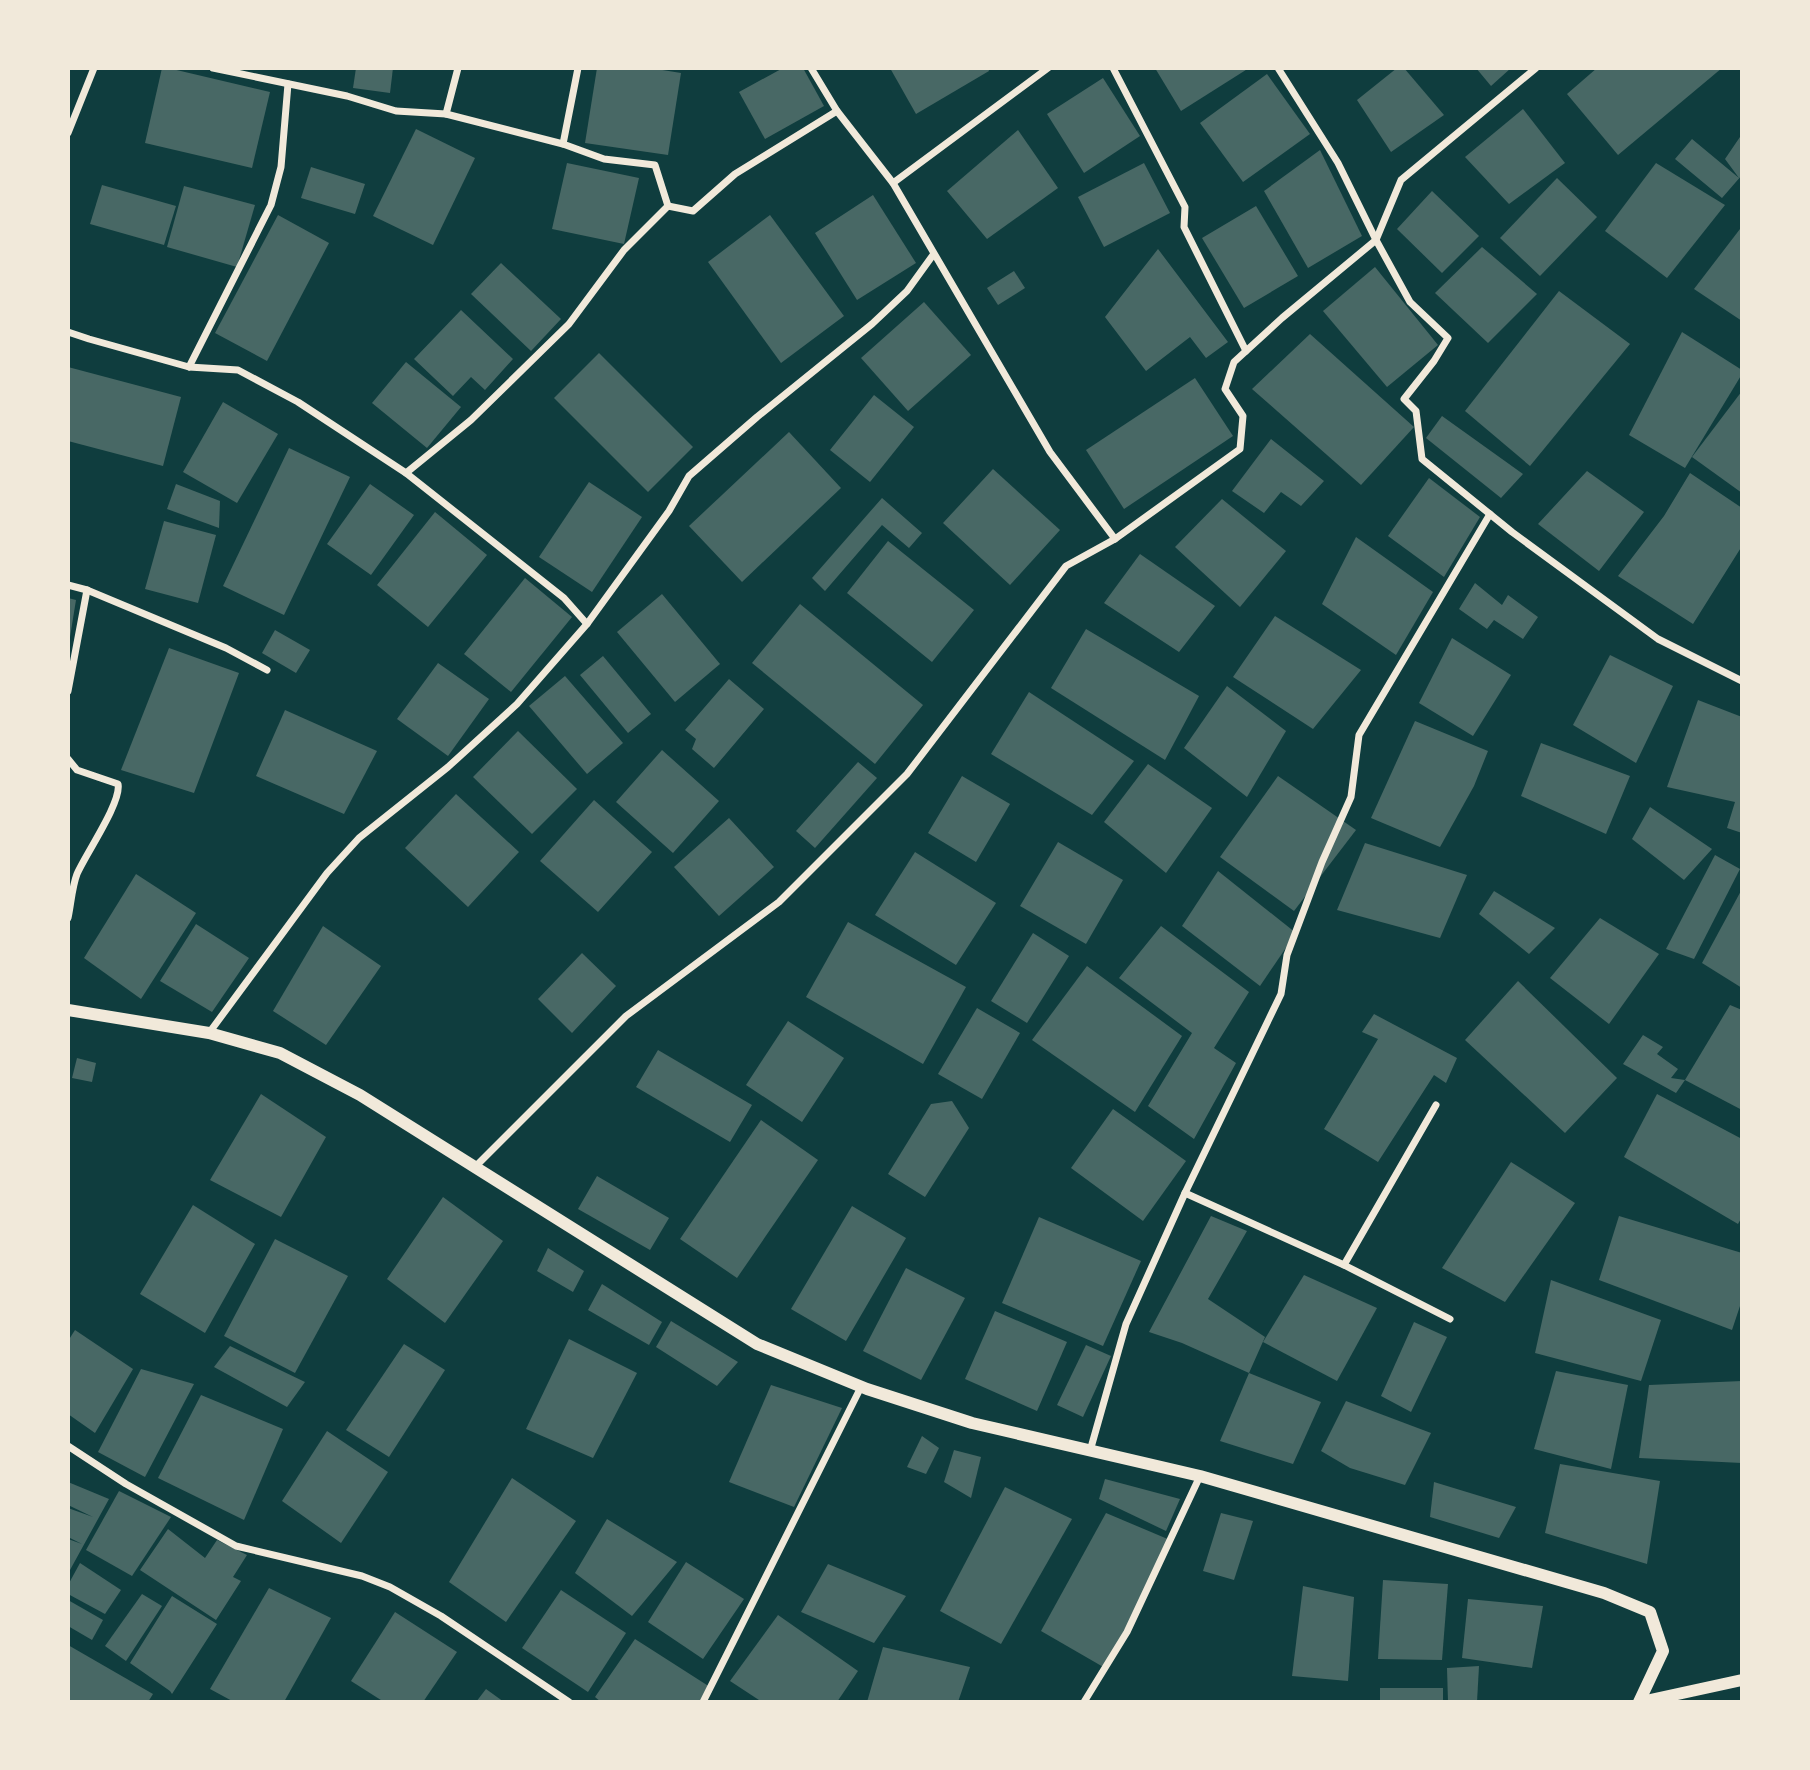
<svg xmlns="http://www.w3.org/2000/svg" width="1810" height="1770" font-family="'Nunito Sans',sans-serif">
<rect width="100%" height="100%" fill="#0f3d3e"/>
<g fill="#486865">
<path d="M162 68H168L270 92 252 168 145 143Z"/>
<path d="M356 68H393L390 93 353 88Z"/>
<path d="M597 68H650L681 73 668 155 585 143Z"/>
<path d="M783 68H803L824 106 765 139 739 92Z"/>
<path d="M890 68H988L989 71 916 114Z"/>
<path d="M1155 68H1249L1181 111Z"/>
<path d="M1397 68H1404L1444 115 1391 152 1357 100Z"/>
<path d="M1476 68H1511L1491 86Z"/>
<path d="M1597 68H1722L1618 155 1567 94Z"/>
<path d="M1267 74 1310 134 1243 182 1200 123Z"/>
<path d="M1103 78 1140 136 1084 173 1047 114Z"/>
<path d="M1523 109 1565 163 1509 204 1465 157Z"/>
<path d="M416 129 475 158 433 245 373 216Z"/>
<path d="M1018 130 1058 188 987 239 947 191Z"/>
<path d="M1742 134V175L1722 198 1675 159 1692 139 1739 178 1725 159Z"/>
<path d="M1320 150 1362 236 1308 268 1264 191Z"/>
<path d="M567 163 639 178 624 244 552 229Z"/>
<path d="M1144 163 1170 213 1104 247 1078 197Z"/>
<path d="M1656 163 1725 205 1667 278 1605 231Z"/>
<path d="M311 167 365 184 355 214 301 198Z"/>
<path d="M1557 178 1597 217 1540 276 1500 238Z"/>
<path d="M102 185 176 206 164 245 90 224Z"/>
<path d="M184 186 255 205 237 267 167 247Z"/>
<path d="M1432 191 1479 236 1442 273 1397 229Z"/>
<path d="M873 195 916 263 857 300 815 233Z"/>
<path d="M1256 206 1298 276 1244 308 1202 238Z"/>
<path d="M278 215 329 243 267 361 215 333Z"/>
<path d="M770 215 844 316 781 363 708 262Z"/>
<path d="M1740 229 1742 230V321L1694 289Z"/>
<path d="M1482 247 1537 294 1488 343 1435 293Z"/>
<path d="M1158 249 1228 342 1206 358 1190 337 1146 371 1105 317Z"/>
<path d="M501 263 561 319 531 351 471 294Z"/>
<path d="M1375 267 1438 345 1387 387 1323 311Z"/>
<path d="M1014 271 1025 288 998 305 987 288Z"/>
<path d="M1559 291 1630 344 1530 466 1465 411Z"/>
<path d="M924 302 971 355 908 411 861 358Z"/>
<path d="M461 310 513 359 485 390 471 377 453 396 414 359Z"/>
<path d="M1682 332 1742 370V374L1685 468 1629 435Z"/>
<path d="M1310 334 1414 427 1361 485 1252 389Z"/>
<path d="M599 353 693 447 648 492 554 398Z"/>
<path d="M406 362 461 407 427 448 372 403Z"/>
<path d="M68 367 181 397 163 466 68 441Z"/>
<path d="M1195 378 1233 436 1124 509 1086 450Z"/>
<path d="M1742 391V493L1692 457Z"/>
<path d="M874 395 914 427 870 482 830 450Z"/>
<path d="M223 402 278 434 237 503 183 472Z"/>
<path d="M1442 416 1523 474 1501 498 1426 438Z"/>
<path d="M789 432 841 488 742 582 689 526Z"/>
<path d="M1271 439 1324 481 1301 506 1281 492 1264 513 1232 491Z"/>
<path d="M289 448 350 477 284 615 223 586Z"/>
<path d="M993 469 1060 530 1010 585 943 523Z"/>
<path d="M1587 471 1644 512 1599 571 1538 524Z"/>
<path d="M1690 473 1742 508V546L1693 624 1618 576 1664 516Z"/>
<path d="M1429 478 1480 517 1444 577 1388 536Z"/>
<path d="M589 482 642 517 592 592 539 557Z"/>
<path d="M176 484 220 501 219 528 167 509Z"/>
<path d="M370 484 414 515 371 575 327 544Z"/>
<path d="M882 498 922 533 909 548 882 525 825 591 812 578Z"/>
<path d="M1222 499 1286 551 1240 607 1175 547Z"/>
<path d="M435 512 487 555 428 627 377 585Z"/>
<path d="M164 521 216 535 198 603 145 589Z"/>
<path d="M1356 537 1433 592 1396 655 1322 604Z"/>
<path d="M888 541 974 610 932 662 847 593Z"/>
<path d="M1140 554 1215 606 1179 652 1104 603Z"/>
<path d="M525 578 572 617 511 692 464 654Z"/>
<path d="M1475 583 1502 605 1508 595 1538 617 1523 639 1494 620 1487 629 1459 609Z"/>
<path d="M662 594 720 664 675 702 617 632Z"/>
<path d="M68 598 76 600 70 637 68 636Z"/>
<path d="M800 604 923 705 875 764 752 663Z"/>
<path d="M1275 616 1361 670 1313 729 1233 677Z"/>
<path d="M1086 629 1199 696 1165 760 1051 688Z"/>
<path d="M275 630 310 650 296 673 262 653Z"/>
<path d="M1452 638 1511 675 1473 736 1419 703Z"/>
<path d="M169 648 239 673 194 793 121 770Z"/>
<path d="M1610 655 1673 686 1636 763 1573 725Z"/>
<path d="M603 656 651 714 628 733 580 675Z"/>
<path d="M438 663 489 699 448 756 397 719Z"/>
<path d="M565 676 623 743 587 774 529 706Z"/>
<path d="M729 679 764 709 714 768 692 749 696 739 685 730Z"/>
<path d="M1227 686 1286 731 1247 797 1184 748Z"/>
<path d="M1029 692 1134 761 1092 815 991 754Z"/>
<path d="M1698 700 1742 717V833L1727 828 1735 802 1667 787Z"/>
<path d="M285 710 377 751 344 814 256 776Z"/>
<path d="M1415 721 1488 751 1474 786 1440 847 1371 818Z"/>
<path d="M518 731 577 789 532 834 473 777Z"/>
<path d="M1541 743 1630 776 1606 834 1521 796Z"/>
<path d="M662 750 719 801 673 853 616 802Z"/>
<path d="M858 762 877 778 815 848 796 831Z"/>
<path d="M1148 764 1212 808 1166 873 1104 822Z"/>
<path d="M962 776 1010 804 976 862 928 833Z"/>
<path d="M1278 776 1356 830 1294 911 1220 857Z"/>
<path d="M456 794 519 852 468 907 405 848Z"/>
<path d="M594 800 652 852 598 912 540 861Z"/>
<path d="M1650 807 1712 849 1684 880 1632 839Z"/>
<path d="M729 818 774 867 719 916 674 867Z"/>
<path d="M1058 842 1123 880 1086 944 1020 906Z"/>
<path d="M1365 843 1467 875 1440 938 1337 910Z"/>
<path d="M915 852 996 903 956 965 875 915Z"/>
<path d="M1715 855 1740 869 1694 959 1666 949Z"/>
<path d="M1218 871 1296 933 1260 986 1182 926Z"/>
<path d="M136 874 196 913 141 999 84 958Z"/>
<path d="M1742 889V988L1702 963Z"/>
<path d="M1494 891 1555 928 1529 954 1479 914Z"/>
<path d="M1600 918 1659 954 1609 1024 1550 978Z"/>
<path d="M848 922 966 987 923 1064 806 997Z"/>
<path d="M196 924 249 958 212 1012 160 981Z"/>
<path d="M323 926 381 966 326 1045 273 1011Z"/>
<path d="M1161 926 1249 992 1214 1048 1236 1063 1194 1139 1148 1106 1192 1033 1119 978Z"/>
<path d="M1033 933 1069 956 1027 1023 991 1001Z"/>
<path d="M582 953 616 986 572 1033 538 999Z"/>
<path d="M1087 966 1182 1036 1135 1112 1032 1040Z"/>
<path d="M1518 981 1617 1078 1565 1133 1465 1040Z"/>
<path d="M1730 1005 1742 1010V1110L1685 1080Z"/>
<path d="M977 1008 1020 1033 982 1099 938 1074Z"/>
<path d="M1374 1014 1457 1058 1446 1083 1434 1075 1378 1162 1324 1129 1378 1039 1362 1032Z"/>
<path d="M788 1021 844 1058 802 1122 746 1085Z"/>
<path d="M1643 1035 1663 1047 1657 1054 1678 1069 1671 1078 1685 1080 1676 1093 1623 1064Z"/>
<path d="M658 1050 752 1105 730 1142 636 1087Z"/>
<path d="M77 1058 96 1063 92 1082 72 1078Z"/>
<path d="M261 1094 326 1137 281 1217 210 1180Z"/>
<path d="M1657 1094 1742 1139V1217L1738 1224 1624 1157Z"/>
<path d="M952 1101 969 1128 925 1197 888 1174 931 1104Z"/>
<path d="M1113 1109 1186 1161 1143 1221 1071 1168Z"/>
<path d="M761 1120 818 1160 737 1278 680 1239Z"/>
<path d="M1511 1162 1575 1203 1505 1302 1442 1268Z"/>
<path d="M597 1176 669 1218 650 1250 578 1209Z"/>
<path d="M443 1197 503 1241 445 1323 387 1279Z"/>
<path d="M193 1205 255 1244 205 1333 140 1294Z"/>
<path d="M852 1206 906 1238 846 1341 791 1309Z"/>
<path d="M1211 1216 1247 1231 1208 1299 1265 1337 1249 1373 1182 1343 1149 1332Z"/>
<path d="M1619 1216 1742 1253V1300L1732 1330 1599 1280Z"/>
<path d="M1039 1217 1141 1261 1103 1346 1002 1303Z"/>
<path d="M275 1239 348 1276 295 1373 224 1336Z"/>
<path d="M548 1248 584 1271 573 1292 537 1271Z"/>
<path d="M906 1268 965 1298 921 1380 863 1351Z"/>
<path d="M1304 1275 1377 1308 1337 1381 1263 1342Z"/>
<path d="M1551 1280 1661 1320 1641 1381 1535 1353Z"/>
<path d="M602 1284 662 1322 649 1345 588 1310Z"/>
<path d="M995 1311 1067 1342 1037 1411 965 1379Z"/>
<path d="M671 1321 738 1362 717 1386 656 1347Z"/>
<path d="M1414 1322 1447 1337 1411 1412 1381 1396Z"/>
<path d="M75 1330 133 1369 95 1433 68 1414V1341Z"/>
<path d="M569 1339 637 1373 593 1458 526 1429Z"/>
<path d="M404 1344 445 1370 389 1457 346 1430Z"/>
<path d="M1086 1345 1111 1356 1083 1417 1057 1405Z"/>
<path d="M230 1346 305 1382 287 1407 214 1367Z"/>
<path d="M141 1369 194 1384 145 1477 98 1452Z"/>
<path d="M1556 1371 1628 1385 1611 1469 1534 1449Z"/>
<path d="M1249 1373 1321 1402 1293 1464 1220 1441Z"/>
<path d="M1742 1381V1463L1639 1458 1649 1385Z"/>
<path d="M771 1385 842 1408 794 1507 729 1482Z"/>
<path d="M201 1395 283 1429 244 1520 158 1478Z"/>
<path d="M1346 1401 1431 1433 1405 1485 1350 1468 1321 1451Z"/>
<path d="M327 1431 388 1472 341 1543 282 1501Z"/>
<path d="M922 1436 939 1448 926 1474 907 1467Z"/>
<path d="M954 1450 981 1457 971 1498 944 1482Z"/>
<path d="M1560 1464 1660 1481 1647 1564 1545 1533Z"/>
<path d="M512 1478 576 1521 506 1622 449 1582Z"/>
<path d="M1105 1479 1180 1499 1166 1531 1099 1499Z"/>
<path d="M68 1482 109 1499 70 1570 68 1569V1539L82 1544 68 1537V1508L93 1517 68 1505Z"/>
<path d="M1434 1482 1516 1507 1499 1538 1430 1517Z"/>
<path d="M1005 1487 1072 1519 1001 1644 940 1611Z"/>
<path d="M119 1491 171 1517 132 1576 86 1550Z"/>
<path d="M1106 1513 1170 1540 1105 1668 1041 1631Z"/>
<path d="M1221 1513 1253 1521 1234 1580 1203 1571Z"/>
<path d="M607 1519 677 1562 632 1616 575 1573Z"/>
<path d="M168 1529 205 1558 217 1540 247 1555 233 1577 241 1581 216 1620 140 1570Z"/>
<path d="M686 1562 744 1599 703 1659 648 1622Z"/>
<path d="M80 1563 121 1590 105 1614 68 1594V1585Z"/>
<path d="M828 1564 906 1596 874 1643 801 1612Z"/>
<path d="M1383 1580 1448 1584 1442 1660 1378 1659Z"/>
<path d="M1303 1586 1354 1597 1348 1681 1292 1676Z"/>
<path d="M269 1588 331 1618 284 1702H234L210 1689Z"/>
<path d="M561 1590 626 1633 588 1692 522 1648Z"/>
<path d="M142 1594 162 1606 126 1661 105 1646Z"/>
<path d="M172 1596 217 1624 172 1694 170 1691 130 1663Z"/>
<path d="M1468 1599 1543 1606 1532 1668 1462 1658Z"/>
<path d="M68 1600 103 1620 92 1640 68 1626Z"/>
<path d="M395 1612 457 1652 423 1702H384L351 1681Z"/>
<path d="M778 1615 858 1671 837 1702H762L730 1681Z"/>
<path d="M635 1639 710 1687 702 1702H601L595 1697Z"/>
<path d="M68 1645 153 1694 148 1702H68Z"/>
<path d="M883 1647 970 1667 958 1702H867Z"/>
<path d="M1479 1666 1477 1702H1448L1447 1668Z"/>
<rect x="1380" y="1688" width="63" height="14"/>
<path d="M486 1689 504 1702H476Z"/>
</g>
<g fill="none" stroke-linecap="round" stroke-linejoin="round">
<g stroke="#f1e9da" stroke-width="7">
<path d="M213 68 347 96 396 111 446 114 563 144"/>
<path d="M578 68 563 144 604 159 655 165 668 206"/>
<path d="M811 68 837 111 893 183 1050 452 1115 539"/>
<path d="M1113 68 1185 207 1184 227 1246 351"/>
<path d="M1278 68 1338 163 1376 240 1410 302 1448 338 1434 361 1404 399 1416 411 1422 459 1512 532 1658 639 1742 681"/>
<path d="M446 114 458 68"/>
<path d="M68 133 94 68"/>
<path d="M893 183 1048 68"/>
<path d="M668 206 693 211 735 174 837 111"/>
<path d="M68 332 89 339 189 367 238 370 298 402 406 473 564 598 587 624"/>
<path d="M189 367 271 205 281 167 288 84"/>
<path d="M406 473 471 420 569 324 624 250 668 206"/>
<path d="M68 585 87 590 226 648 267 670"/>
<path d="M68 691 87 590"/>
<path d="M68 759 77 770 118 784C122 802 85 855 77 874 72 887 71 904 68 918"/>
<path d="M209 1033 327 873 359 838 448 767 517 704 587 624 669 511 689 476 757 417 872 324 907 291 933 255"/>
<path d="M475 1167 626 1016 779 902 907 774 1066 566 1115 539 1240 449 1243 416 1225 389 1234 362 1282 318 1376 240 1401 180 1536 68"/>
<path d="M1185 1193 1344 1265 1450 1319"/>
<path d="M1344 1265 1436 1105"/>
<path d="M68 1446 126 1484 236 1546 362 1576 390 1587 441 1616 569 1702"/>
<path d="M1090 1451 1126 1324 1185 1193 1281 994 1287 955 1322 862 1351 797 1359 735 1490 514"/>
<path d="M703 1702 861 1387"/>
<path d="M1084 1702 1127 1632 1200 1476"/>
</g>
<g stroke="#f1e9da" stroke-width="12">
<path d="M68 1010 209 1033 280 1053 360 1095 757 1344 867 1389 972 1423 1200 1476 1604 1593 1650 1612 1663 1651 1639 1702"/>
<path d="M1641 1702 1742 1680"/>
</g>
</g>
<rect width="1810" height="1770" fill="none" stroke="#f1e9da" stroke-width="140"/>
</svg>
